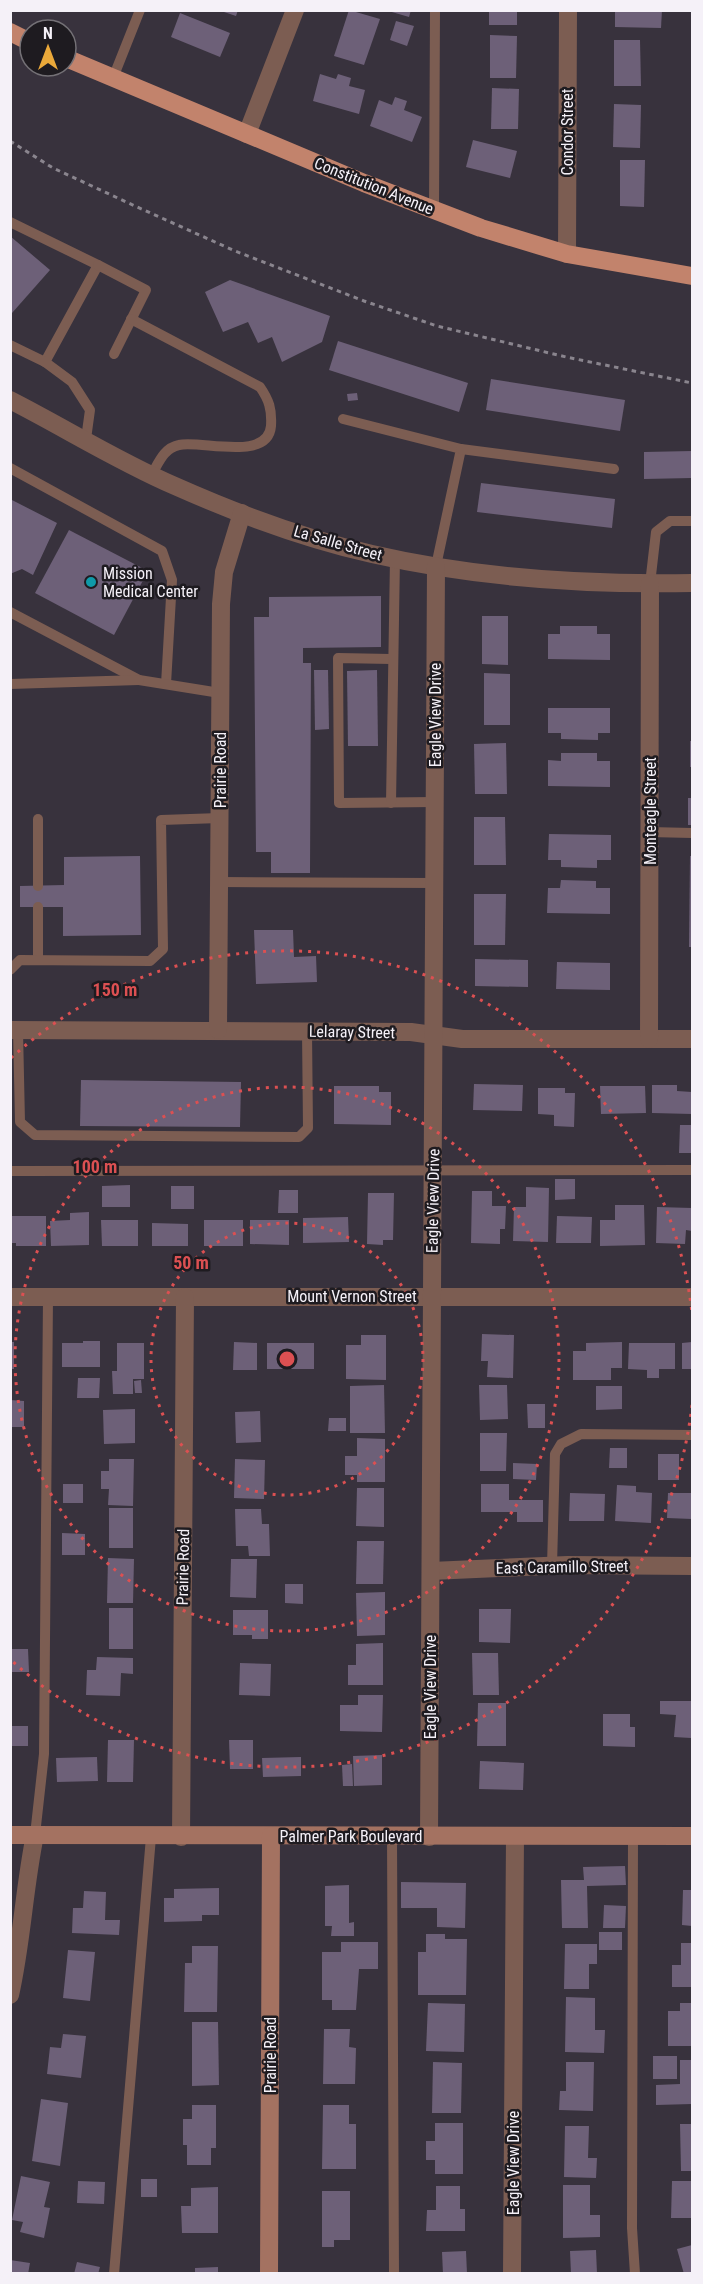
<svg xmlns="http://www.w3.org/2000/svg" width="703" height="2284" font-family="'Roboto Condensed',sans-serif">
<rect width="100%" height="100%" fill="#38323d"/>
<g fill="#6d6078">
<path d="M218 10H238L236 16Z"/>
<path d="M349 10 380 19 364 65 334 56Z"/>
<path d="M385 10H411L409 17Z"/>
<rect x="489" y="10" width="28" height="15"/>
<path d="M615 10H662L661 28 615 27Z"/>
<path d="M180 13 230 33 220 57 171 37Z"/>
<path d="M396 21 414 26 407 46 390 40Z"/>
<path d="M490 35 517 36 516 78H490Z"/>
<path d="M614 40H640L641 86H614Z"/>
<path d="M320 74 336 79 338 74 351 78 349 86 365 90 359 114 313 101Z"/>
<path d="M492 88 519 89 518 129H491Z"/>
<path d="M395 97 407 101 404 110 422 117 412 142 370 126 379 100 392 105Z"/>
<path d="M614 104 641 105 640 148 613 147Z"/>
<path d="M473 140 517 151 510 178 466 167Z"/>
<path d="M620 160H645L644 207 620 206Z"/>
<path d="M10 236 50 270 12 313 10 311Z"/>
<path d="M230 280 330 316 322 342 282 362 272 337 258 343 248 322 223 332 205 292Z"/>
<path d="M338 341 468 383 459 412 329 370Z"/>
<path d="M491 379 625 400 620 431 486 410Z"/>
<path d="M357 393 358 400 348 401 347 394Z"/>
<path d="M692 451V478L644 479V452Z"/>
<path d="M481 483 615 499 612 528 477 512Z"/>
<path d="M10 499 57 523 33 575 22 569 10 574Z"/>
<path d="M69 530 148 571 114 635 35 593Z"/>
<path d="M381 596V647L303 648V663H311L310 873H271V852H256L254 617H269V597Z"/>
<path d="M482 616H508V665L482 664Z"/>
<path d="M560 626H597V634H610V660L548 659V634H560Z"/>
<path d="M314 670H328L329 729 315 730Z"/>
<path d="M377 670 378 746H348L347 671Z"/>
<path d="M484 673 510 674V725H484Z"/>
<path d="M548 708H610V733H598V740L561 739V733H548Z"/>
<rect x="690" y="741" width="2" height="26"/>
<path d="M506 743 507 794H475L474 744Z"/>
<path d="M561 753H597V761H610V787L548 786V760L561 761Z"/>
<rect x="688" y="798" width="4" height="27"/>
<path d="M474 817H505L506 865H474Z"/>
<path d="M549 834 611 835V860H597V868L561 867V860H548Z"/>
<path d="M140 856 141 935 63 936V907H20V886L64 885V857Z"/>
<path d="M690 856H692V947H689Z"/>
<path d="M561 880 596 881V888H610V914L547 913 548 888H560Z"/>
<path d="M474 894H506L505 945H474Z"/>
<path d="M254 930H293L294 957 316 956 317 982 256 984Z"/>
<path d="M475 959 528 960V987L475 986Z"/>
<path d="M557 962 610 963V990L556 989Z"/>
<path d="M81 1080 241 1082 240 1127 80 1126Z"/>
<path d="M474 1084 523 1085 522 1111 473 1110Z"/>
<path d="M652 1085H677V1091L692 1092V1114L652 1113Z"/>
<path d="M334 1086H379V1092H391V1125L334 1124Z"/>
<path d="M600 1086H645L646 1113 601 1114Z"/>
<path d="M538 1088H565V1093H575L574 1127 554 1126V1115L538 1114Z"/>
<path d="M680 1125H692V1153H679Z"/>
<path d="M555 1179H575V1199L555 1200Z"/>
<path d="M130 1185V1207H102V1186Z"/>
<rect x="171" y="1186" width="23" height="23"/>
<path d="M526 1187 549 1188 548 1242 513 1241 514 1207H526Z"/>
<path d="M279 1190H298V1213H278Z"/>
<path d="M472 1191H492V1206H506L505 1229H500V1244L471 1243Z"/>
<path d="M368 1193H394L393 1240H383V1245L367 1244Z"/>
<path d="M615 1205H644L645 1245 600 1246V1220H615Z"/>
<path d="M657 1207 692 1208V1231L686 1230 685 1244 656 1243Z"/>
<path d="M89 1212V1245L51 1246 50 1221 70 1220V1213Z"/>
<path d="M12 1216H46V1246H16V1243H10Z"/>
<path d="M557 1216 592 1217 591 1243H556Z"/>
<path d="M348 1217 349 1242 303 1243V1218Z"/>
<path d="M101 1220H138V1246H102Z"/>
<rect x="204" y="1220" width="39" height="26"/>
<path d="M250 1220H289V1245L250 1244Z"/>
<path d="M152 1223 188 1224V1246H152Z"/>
<path d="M482 1334 514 1335 513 1378 487 1377 488 1361H481Z"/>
<path d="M361 1335H386V1380L346 1379V1345H361Z"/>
<path d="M83 1341H100V1367H62V1343H83Z"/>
<rect x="10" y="1342" width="4" height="27"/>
<path d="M234 1342 257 1343V1370H233Z"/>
<path d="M622 1342V1368H611V1380H573V1351H586V1343Z"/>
<path d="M692 1342V1369H682V1343Z"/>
<path d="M117 1343H144V1379H133V1394H113L112 1371H117Z"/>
<rect x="267" y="1343" width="47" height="26"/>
<path d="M629 1343H675V1369H659V1378H647V1370L628 1369Z"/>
<path d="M78 1378H100L99 1398H77Z"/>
<path d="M141 1380 142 1393H135L134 1381Z"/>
<path d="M384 1385 385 1433H350V1386Z"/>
<path d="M479 1385H507L508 1419 480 1420Z"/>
<path d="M596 1386H622V1409L596 1410Z"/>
<path d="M10 1400 24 1401V1427H10Z"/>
<path d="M527 1404H545V1428H528Z"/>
<path d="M135 1409V1443L104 1444 103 1410Z"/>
<path d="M260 1411 261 1442 236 1443 235 1412Z"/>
<path d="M329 1418H346V1431H328Z"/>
<path d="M480 1433H507L506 1471H480Z"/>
<path d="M357 1438 385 1439V1482H357V1475H345V1456H357Z"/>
<path d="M610 1448H627V1468H609Z"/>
<rect x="658" y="1454" width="21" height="26"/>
<path d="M109 1459H134L133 1506 108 1505 109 1489H101V1471H109Z"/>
<path d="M235 1459 265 1460 264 1499 234 1498Z"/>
<path d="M513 1463 537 1464 536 1480 513 1479Z"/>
<rect x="63" y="1484" width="20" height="19"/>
<path d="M481 1484H509V1500H543V1522H517V1512H481Z"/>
<path d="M617 1485 636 1486V1492L652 1493 651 1523 615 1521Z"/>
<path d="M357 1488H384V1527L356 1526Z"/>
<path d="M570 1493 605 1494 604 1521H569Z"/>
<path d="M668 1493H692V1519L667 1518Z"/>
<rect x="109" y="1508" width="24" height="40"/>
<path d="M235 1509H261L262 1524H269L270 1556H249L248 1546H236Z"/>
<path d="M62 1533 85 1534V1555H62Z"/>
<path d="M357 1541H384L383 1584H356Z"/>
<path d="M108 1558 134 1559 133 1603H107Z"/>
<path d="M231 1559H257L256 1598 230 1597Z"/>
<path d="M285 1584H303V1604L285 1603Z"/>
<path d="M385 1592V1635L357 1636 356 1593Z"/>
<rect x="109" y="1608" width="24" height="41"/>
<path d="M479 1609H511L510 1643 479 1642Z"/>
<path d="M233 1610H268V1639H252V1635H233Z"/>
<path d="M383 1643V1685H348V1665H356V1644Z"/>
<path d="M10 1649H28L29 1672H10Z"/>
<path d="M472 1653H498L499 1695H473Z"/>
<path d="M97 1657 133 1658V1674L121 1673 120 1696 86 1695 87 1670H96Z"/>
<path d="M240 1663 271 1664 270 1696 239 1695Z"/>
<path d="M358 1695H383L382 1732 340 1731V1705H358Z"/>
<path d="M660 1701H692L691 1738 674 1737 676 1715 660 1714Z"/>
<path d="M478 1703H506V1746H477Z"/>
<path d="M603 1714H630V1727H635V1747L603 1746Z"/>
<rect x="10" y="1726" width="18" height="20"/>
<path d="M108 1740H134L133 1782H107Z"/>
<path d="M229 1740H253V1769H230Z"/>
<path d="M382 1755V1785L354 1786 353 1756Z"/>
<path d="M97 1757 98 1781 57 1782 56 1758Z"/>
<path d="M301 1757V1776L263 1777 262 1758Z"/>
<path d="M480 1761 524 1763 523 1790 479 1789Z"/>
<path d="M352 1764 353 1786H343L342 1765Z"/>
<path d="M625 1866 626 1885 587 1886 588 1928H562L561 1880H584L583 1867Z"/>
<path d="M401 1882 466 1883 465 1928 437 1927V1908H401Z"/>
<path d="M349 1885V1923L354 1922V1936H331L332 1926H325V1886Z"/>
<path d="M219 1888V1915H202V1921L164 1922V1898H174V1889Z"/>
<path d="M683 1890H692V1926L682 1925Z"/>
<path d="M84 1891 106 1892 105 1920H120L119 1935 72 1933 73 1908H83Z"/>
<path d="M604 1905 626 1906 625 1928H603Z"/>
<rect x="599" y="1932" width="23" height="18"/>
<path d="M426 1934H445V1939H467L466 1995H418V1952H426Z"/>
<path d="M341 1942H378V1969H359L356 2010H332V2000H322V1952H341Z"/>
<path d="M681 1943H692V1987H672V1965H681Z"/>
<path d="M565 1944H597V1964H589V1989H564Z"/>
<path d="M192 1946H218L217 2012H184L185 1963H192Z"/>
<path d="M68 1950 95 1952 90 2001 63 1998Z"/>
<path d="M566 1997 595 1998V2030H605L604 2053 565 2052Z"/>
<path d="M428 2003 465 2004 464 2052 426 2051Z"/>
<path d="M680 2003H692V2046H668V2011H680Z"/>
<path d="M192 2022H218L219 2085 192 2086Z"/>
<path d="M324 2029H350L349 2047 356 2048 355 2084H323Z"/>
<path d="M63 2034 86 2036 81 2078 47 2074 50 2047 61 2048Z"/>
<rect x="653" y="2056" width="24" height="23"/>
<path d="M680 2060H692V2104L656 2105V2085L680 2084Z"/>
<path d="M433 2062 462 2063 461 2113H432Z"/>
<path d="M566 2062H594L593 2111 559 2110 560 2091H566Z"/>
<path d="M41 2099 68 2103 60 2166 32 2161Z"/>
<path d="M192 2105H216V2148H211V2165H187V2145H183V2119H192Z"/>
<path d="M323 2105H349V2124H356V2169H322Z"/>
<path d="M435 2123H463V2174H435V2160H426V2141H435Z"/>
<path d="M680 2124H692V2171H681Z"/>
<path d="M565 2126H589L588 2158H597L596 2178 564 2177Z"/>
<path d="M21 2176 50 2182 44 2207 50 2208 44 2238 20 2232 23 2222 12 2220Z"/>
<rect x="141" y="2179" width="16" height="18"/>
<path d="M78 2181 105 2182 104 2204 77 2203Z"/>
<path d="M672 2181H692V2218H671Z"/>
<path d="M563 2185H590V2215H600V2237L563 2238Z"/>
<path d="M436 2186H460V2209H465V2231H426L427 2210H436Z"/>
<path d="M218 2187V2233H182L181 2206H191V2188Z"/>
<path d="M322 2191H350V2240H334V2247H322Z"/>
<path d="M692 2245V2274H684L677 2249Z"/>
<path d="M596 2250 597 2274H571L570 2251Z"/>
<path d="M466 2251 467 2274H443L442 2252Z"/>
<path d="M10 2260 30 2263 28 2274H10Z"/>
<path d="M77 2262 100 2267 98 2274H74Z"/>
<path d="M218 2267V2274H195V2268Z"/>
</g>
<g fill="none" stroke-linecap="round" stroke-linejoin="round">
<path stroke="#8a858e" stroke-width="3" stroke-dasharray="4.5 4.5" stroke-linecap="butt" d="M10 141 53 168 135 206 235 251 364 301 437 326 566 357 692 383"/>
<g stroke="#7c5d52" stroke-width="10">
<path d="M113 78 140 10"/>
<path d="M434 210 435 10"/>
<path d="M10 222 98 265 45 362"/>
<path d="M98 265 146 290 114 354"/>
<path d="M131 319 260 387C269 400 272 409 271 426 268 462 201 440 179 445 164 448 159 462 152 474"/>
<path d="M10 345 45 362 72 382 90 410 86 439"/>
<path d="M343 419 461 449 436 566"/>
<path d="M461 449 614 469"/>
<path d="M10 468 162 551 172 580 166 684"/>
<path d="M650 584 656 532 670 521H692"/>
<path d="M10 612 139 680 220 693"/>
<path d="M391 659 338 658 339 803 435 802"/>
<path d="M10 684 139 680"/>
<path d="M391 803 395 558"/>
<path d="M649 832 692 833"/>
<path d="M219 882 435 883"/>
<path d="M38 886V819"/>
<path d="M38 907V960"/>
<path d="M10 970 20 960 150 961 163 949 161 820 220 818"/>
<path d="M18 1030 20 1122 35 1135 299 1137 308 1128 307 1031"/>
<path d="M10 1171 692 1170"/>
<path d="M552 1566 555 1454 561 1444 581 1434 692 1435"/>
<path d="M35 1835 44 1754 48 1297"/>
<path d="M633 1836 632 2228 635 2274"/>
<path d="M392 1837 394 2274"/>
<path d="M114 2274 151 1837"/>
</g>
<g stroke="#7c5d52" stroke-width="18">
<path d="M247 134 295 10"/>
<path d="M567 254 568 10"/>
<path d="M10 400C65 428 119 462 175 486 238 514 305 539 372 554 476 578 586 585 692 583"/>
<path d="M10 1030 411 1032 462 1039H692"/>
<path d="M218 1030 221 604 224 572 242 513"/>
<path d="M649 1039 650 584"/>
<path d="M10 1297H692"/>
<path d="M431 1571 568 1565 692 1566"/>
<path d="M181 1837 185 1297"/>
<path d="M429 1837 436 566"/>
<path d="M10 1995C22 1942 24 1888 35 1835"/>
<path d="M512 2274 515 1836"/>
</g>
<g stroke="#a47261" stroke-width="18">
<path d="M10 1835 692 1836"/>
<path d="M269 2274 271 1836"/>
</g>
<g stroke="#c2836c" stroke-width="18">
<path d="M10 32 30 42"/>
<path d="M66 58 364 183 481 228 567 254 692 276"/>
</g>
</g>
<g fill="none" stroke="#dc5052" stroke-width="3" stroke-dasharray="3 6">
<circle cx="287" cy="1359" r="136"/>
<circle cx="287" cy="1359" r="272"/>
<path d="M692 1405A408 408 0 0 1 11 1660M11 1058A408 408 0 0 1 692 1313"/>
</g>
<circle fill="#0f9aa8" stroke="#1e1b20" stroke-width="2" cx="91" cy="582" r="6"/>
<g text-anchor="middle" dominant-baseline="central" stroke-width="5" stroke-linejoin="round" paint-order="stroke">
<g font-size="16" fill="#f5f1f8" stroke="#1e1b20">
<text transform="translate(567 132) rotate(-90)">Condor Street</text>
<text transform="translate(374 186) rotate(22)">Constitution Avenue</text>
<text transform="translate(338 543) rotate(16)">La Salle Street</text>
<text transform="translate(435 715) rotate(-90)">Eagle View Drive</text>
<text transform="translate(220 770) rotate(-90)">Prairie Road</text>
<text transform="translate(650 811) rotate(-90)">Monteagle Street</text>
<text transform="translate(352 1032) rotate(1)">Lelaray Street</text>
<text transform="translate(433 1201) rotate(-89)">Eagle View Drive</text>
<text x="352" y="1296">Mount Vernon Street</text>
<text transform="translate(183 1567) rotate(-89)">Prairie Road</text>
<text transform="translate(562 1567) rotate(-1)">East Caramillo Street</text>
<text transform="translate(430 1687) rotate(-90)">Eagle View Drive</text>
<text x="351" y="1836">Palmer Park Boulevard</text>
<text transform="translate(270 2055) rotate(-90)">Prairie Road</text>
<text transform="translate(513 2163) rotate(-90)">Eagle View Drive</text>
</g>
<g font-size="16" fill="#f5f1f8" stroke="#1e1b20" text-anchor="start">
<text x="103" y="573">Mission<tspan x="103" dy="18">Medical Center</tspan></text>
</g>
</g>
<circle cx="287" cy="1359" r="9" fill="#dc5052" stroke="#1e1b20" stroke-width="3"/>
<g font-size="18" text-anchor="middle" font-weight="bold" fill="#dc5052" stroke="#1e1b20" stroke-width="5" stroke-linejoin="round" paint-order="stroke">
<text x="115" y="996">150 m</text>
<text x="95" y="1173">100 m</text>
<text x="191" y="1269">50 m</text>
</g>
<rect width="703" height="2284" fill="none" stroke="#f5f1f8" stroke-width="24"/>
<g transform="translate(48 48)"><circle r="28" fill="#1e1b20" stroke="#747176" stroke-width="1.5"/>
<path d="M0-4.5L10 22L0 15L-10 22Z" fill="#eba93a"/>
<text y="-9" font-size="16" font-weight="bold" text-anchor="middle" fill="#f5f1f8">N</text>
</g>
</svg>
